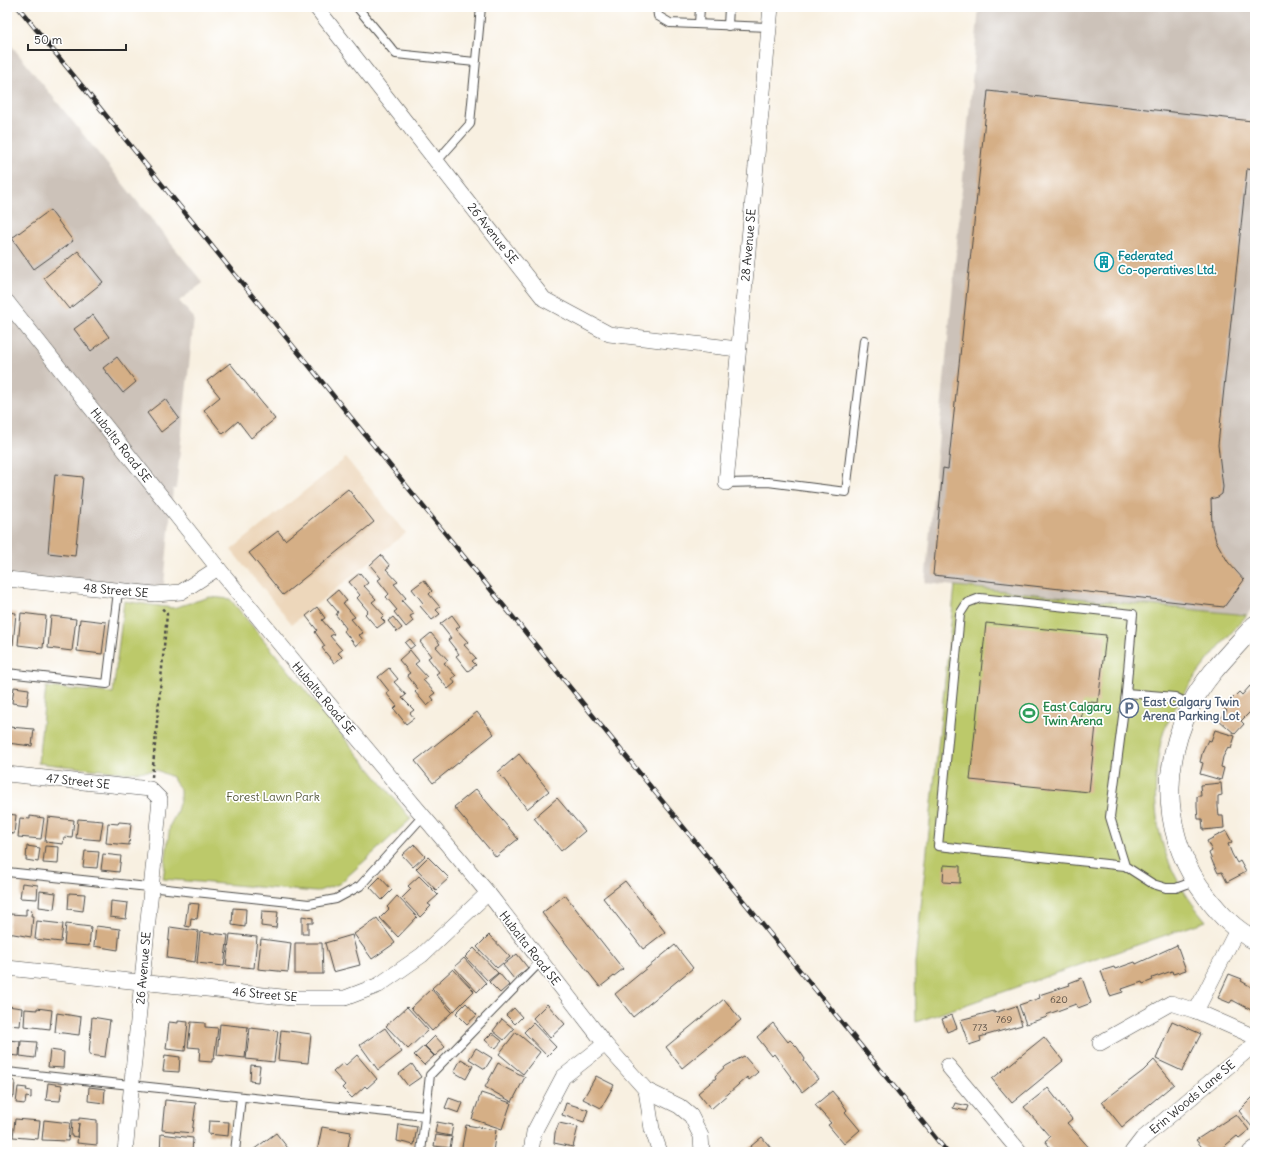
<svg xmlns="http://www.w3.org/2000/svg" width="1262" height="1159" font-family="Delius,sans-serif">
<rect width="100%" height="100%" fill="#fff"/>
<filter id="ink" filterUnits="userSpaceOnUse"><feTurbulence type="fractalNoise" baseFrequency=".025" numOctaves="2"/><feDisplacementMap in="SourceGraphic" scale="8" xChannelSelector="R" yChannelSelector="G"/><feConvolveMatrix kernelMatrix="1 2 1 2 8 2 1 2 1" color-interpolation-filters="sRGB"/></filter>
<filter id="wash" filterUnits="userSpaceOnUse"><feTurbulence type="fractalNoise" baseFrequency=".012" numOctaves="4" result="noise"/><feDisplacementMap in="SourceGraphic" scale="16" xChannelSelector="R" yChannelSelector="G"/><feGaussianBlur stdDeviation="0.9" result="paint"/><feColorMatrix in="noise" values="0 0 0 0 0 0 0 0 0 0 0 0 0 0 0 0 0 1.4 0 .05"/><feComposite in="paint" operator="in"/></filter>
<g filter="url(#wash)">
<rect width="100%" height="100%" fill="#f8f0e1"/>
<path fill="#edd7bb" d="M346 458 406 533 292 624 231 550Z"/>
<g fill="#ccc2b9">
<path d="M979 7H1255V604L1247 615 925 583Z"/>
<path d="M7 40 203 283 179 301 194 318 176 489H173L164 584 118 591 7 574Z"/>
</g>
<g fill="#bcc96b" stroke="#747a4b">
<path d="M955 586 1247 615C1218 648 1188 680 1169 720 1161 734 1159 751 1157 767 1150 827 1167 875 1206 921L916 1022 915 963Z"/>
<path d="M210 597 230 599 411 819 339 884 316 892 163 879 170 825 176 814 180 800V790L172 777 157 770 128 773 38 763 46 687 113 693 124 601 173 608Z"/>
</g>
<g id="blocks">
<g fill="#d5af86">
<path d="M988 91 1252 121V126H1255V170L1247 169 1218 445 1223 487 1222 494 1218 497 1211 499 1212 527 1216 541 1228 562 1244 580 1224 607 933 575 943 468 948 469Z"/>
<path d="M50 210 73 241 34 269 12 238Z"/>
<path d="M78 251 103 282 69 309 44 278Z"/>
<path d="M93 315 109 337 91 351 74 329Z"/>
<path d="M117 357 136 382 123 393 103 368Z"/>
<path d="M230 363 275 419 251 438 238 421 223 434 204 410 220 397 207 381Z"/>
<path d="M165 399 179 418 161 432 147 413Z"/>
<path d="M55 474 83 477 75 556 48 553Z"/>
<path d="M348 489 374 522 283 595 249 553 278 531 285 540Z"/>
<path d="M381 555 390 566 386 569 398 582 394 584 406 598 402 601 414 614 410 616 413 621 406 627 394 612 397 610 386 597 389 594 378 580 381 578 370 565Z"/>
<path d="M360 573 368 583 364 586 376 599 372 602 384 615 381 618 385 622 377 628 365 614 368 611 357 598 360 595 349 582Z"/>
<path d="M424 580 432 591 429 594 440 607 436 610 440 614 432 620 420 606 423 603 412 589Z"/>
<path d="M338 590 347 601 343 603 355 617 351 619 363 633 359 635 363 640 356 646 344 631 346 628 336 615 338 612 327 599Z"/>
<path d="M317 607 325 618 322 620 334 634 330 636 342 650 338 653 342 657 334 663 322 648 325 646 315 632 317 630 306 616Z"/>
<path d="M7 612 16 613 13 645 7 644Z"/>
<path d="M21 613 46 616 43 648 18 645Z"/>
<path d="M452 615 460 626 456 629 468 642 464 645 476 658 472 661 476 665 468 671 456 656 459 654 448 640 451 638 440 624Z"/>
<path d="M51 616 76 619 72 651 48 648Z"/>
<path d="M393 617 402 628 397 632 388 621Z"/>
<path d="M80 619 106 622 102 654 77 651Z"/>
<path d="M986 623 1106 635 1098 703 1083 701 1081 723 1096 725 1089 792 970 780Z"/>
<path d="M431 633 440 644 436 647 448 660 444 663 456 676 452 678 455 683 448 689 436 674 439 672 428 658 431 656 420 642Z"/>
<path d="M410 639 415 645 410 649 405 643Z"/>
<path d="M410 650 419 661 415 664 427 677 423 680 435 693 431 696 434 700 427 706 415 692 418 689 407 675 410 673 399 660Z"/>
<path d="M389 668 398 679 394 682 406 695 402 698 414 710 410 713 414 718 406 724 394 709 397 706 386 693 389 691 378 677Z"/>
<path d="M1250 686 1255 690V707L1241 721 1244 724 1235 734 1219 720 1227 711 1224 708 1232 699 1239 692 1242 695Z"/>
<path d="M14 687 29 689 27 705 12 703Z"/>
<path d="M477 712 494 734 433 783 415 761Z"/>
<path d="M9 727 34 729 32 746 7 743Z"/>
<path d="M1215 730 1235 736 1231 749 1228 748 1223 757 1221 767 1224 768 1221 780 1200 774 1203 763 1200 762 1203 750 1208 740 1211 741Z"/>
<path d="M519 754 549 791 527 809 498 772Z"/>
<path d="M1221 783 1222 795 1218 796V807L1219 816H1223L1224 828 1203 830 1202 819H1198L1197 807V796H1201L1200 785Z"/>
<path d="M476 789 518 839 496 857 454 807Z"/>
<path d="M557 798 585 831 561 851 534 818Z"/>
<path d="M7 814 16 815 14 834 7 833Z"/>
<path d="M30 816 44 818 41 839 18 837 20 818 30 819Z"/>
<path d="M48 817 74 820 72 838 64 837 63 844 45 842Z"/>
<path d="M78 819 103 821 100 840 76 838Z"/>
<path d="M119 822 131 823 129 845 106 843 108 823 118 824Z"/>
<path d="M1226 831 1232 842 1228 844 1232 854 1237 863 1240 861 1246 872 1227 882 1222 872 1218 873 1213 863 1209 853 1212 851 1207 841Z"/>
<path d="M414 844 425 856 413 867 402 855Z"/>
<path d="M27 846 40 848 38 862 26 860Z"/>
<path d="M45 846 59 847 58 864 43 863Z"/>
<path d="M85 851 99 852 97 868 83 867Z"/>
<path d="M103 854 121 856 119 872 101 870Z"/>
<path d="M428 857 449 878 436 890 416 869Z"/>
<path d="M944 865 960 866V883L943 882Z"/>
<path d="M419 876 438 895 428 904 431 906 420 917 402 898 411 889 408 886Z"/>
<path d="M380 877 392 890 382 900 370 887Z"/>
<path d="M625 881 665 932 643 949 603 898Z"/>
<path d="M22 883 38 885 37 899 20 898Z"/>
<path d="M40 891 56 893 54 909 39 907Z"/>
<path d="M69 893 85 894 83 911 68 909Z"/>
<path d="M565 895 623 969 600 987 542 913Z"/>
<path d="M397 896 417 917 398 937 380 918 389 909 387 907Z"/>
<path d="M111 901 128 903 126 919 110 917Z"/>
<path d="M188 903 199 904 197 919 191 918 190 927 185 926Z"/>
<path d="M233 908 246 909 245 927 232 925Z"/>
<path d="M26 909 32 910 31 916H33L31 937 8 933 10 914 26 915Z"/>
<path d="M262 911 278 912 276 928 261 926Z"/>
<path d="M302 916 313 918V923H308V934H302Z"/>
<path d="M377 918 395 943 372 959 354 934Z"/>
<path d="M37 921 63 924 61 942 35 939Z"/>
<path d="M66 924 91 927 89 946 64 944Z"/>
<path d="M96 926 120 929 118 950 94 946Z"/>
<path d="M170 927 198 931 195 962 167 958Z"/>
<path d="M200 932 228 935 224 966 197 963Z"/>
<path d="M230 934 257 937 254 968 226 965Z"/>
<path d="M352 935 360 965 333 972 325 943Z"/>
<path d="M489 935 510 957 497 968 477 947Z"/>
<path d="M261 939 291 943 288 972 258 969Z"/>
<path d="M295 943H322L323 974H295Z"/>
<path d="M675 945 693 968 633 1017 615 994Z"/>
<path d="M1177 945 1186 970 1173 974 1172 971 1152 978 1153 980 1143 984 1142 982 1122 989 1123 992 1110 996 1101 971 1114 967 1115 969 1135 962 1136 964Z"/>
<path d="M474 948 498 973 488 981 465 957Z"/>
<path d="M517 954 528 968 514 979 503 965Z"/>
<path d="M464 958 486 983 477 992 454 967Z"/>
<path d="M453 969 474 991 454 1011 432 988Z"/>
<path d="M499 973 509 985 500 993 489 982Z"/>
<path d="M1229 974 1242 979 1241 981 1255 989V1012L1232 1000 1230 1003 1218 998Z"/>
<path d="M1082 978 1091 1003 1078 1008 1076 1004 1046 1015 1047 1017 1026 1024 1019 1005 1040 998 1039 995 1070 985 1069 983Z"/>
<path d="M431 989 452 1012 432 1031 411 1008Z"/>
<path d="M724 999 741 1020 682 1068 666 1047Z"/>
<path d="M466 1003 477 1015 467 1024 456 1013Z"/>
<path d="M547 1004 565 1024 550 1038 533 1018Z"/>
<path d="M7 1006 22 1008 20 1026 7 1025Z"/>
<path d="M1016 1006 1022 1025 980 1037 981 1041 969 1045 960 1020 994 1011V1013Z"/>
<path d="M407 1007 428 1030 408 1049 386 1026Z"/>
<path d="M37 1008 52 1010 50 1029 24 1026 25 1009 37 1010Z"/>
<path d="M514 1008 522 1017 515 1024 506 1015Z"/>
<path d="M57 1013 81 1017 79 1035 55 1032Z"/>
<path d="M952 1015 957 1028 947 1032 942 1019Z"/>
<path d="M92 1017 110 1020 105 1057 89 1055Z"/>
<path d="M502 1019 514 1029 504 1040 493 1031Z"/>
<path d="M178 1021 188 1022 185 1051 166 1049 169 1022 178 1023Z"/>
<path d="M1172 1021 1201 1034 1182 1071 1156 1059Z"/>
<path d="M191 1022 205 1023V1027L218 1028 214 1059H212V1062L199 1061 200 1048 188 1047Z"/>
<path d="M533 1023 556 1047 547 1056 524 1032Z"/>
<path d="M773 1023 788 1042 790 1040 797 1047 805 1059 804 1061 818 1079 802 1092 774 1054 772 1056 757 1037Z"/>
<path d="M220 1024 248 1027 245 1058 217 1055Z"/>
<path d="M250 1028 278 1031 274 1062 246 1059Z"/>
<path d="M385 1028 402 1052 378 1070 360 1045Z"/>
<path d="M281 1030 311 1034 308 1063 278 1060Z"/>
<path d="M516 1032 540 1052 523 1074 499 1054Z"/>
<path d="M492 1033 502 1041 495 1049 485 1040Z"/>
<path d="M435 1036 445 1047 435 1056 425 1046Z"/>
<path d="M1044 1037 1063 1061 1012 1103 992 1079Z"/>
<path d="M7 1040 20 1041 19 1056 7 1055Z"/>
<path d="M21 1041 37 1042 35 1058 20 1056Z"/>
<path d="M424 1046 434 1056 424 1065 414 1055Z"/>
<path d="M476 1048 492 1058 485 1069 469 1059Z"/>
<path d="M50 1050 64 1052 63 1068 48 1067Z"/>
<path d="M165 1055 180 1057 179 1072 163 1071Z"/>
<path d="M357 1055 377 1079 367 1088 365 1086 352 1098 342 1088 345 1085 333 1072 343 1063 346 1065Z"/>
<path d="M744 1056 758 1072 749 1080 747 1077 711 1109 698 1093 716 1078 715 1076 726 1066Z"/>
<path d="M461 1059 473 1066 466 1079 454 1072Z"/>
<path d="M1154 1060 1174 1084 1122 1127 1102 1102 1143 1071Z"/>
<path d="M498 1063 525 1077 512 1102 485 1087Z"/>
<path d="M412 1064 421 1077 408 1086 399 1074Z"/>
<path d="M251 1065 260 1066 258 1082 250 1081Z"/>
<path d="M596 1076 614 1085 601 1108 583 1099Z"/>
<path d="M7 1080 15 1081 14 1097H7Z"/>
<path d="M48 1083 62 1085 60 1101 46 1100Z"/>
<path d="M18 1087 27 1088 26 1090 31 1091V1098L26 1097 25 1104 16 1103Z"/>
<path d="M89 1087 105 1089 104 1103 88 1101Z"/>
<path d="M1048 1088 1072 1119 1067 1123 1093 1152H1054L1045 1141 1050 1137 1024 1107Z"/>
<path d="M832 1091 842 1103 847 1110 845 1112 860 1130 844 1144 828 1125 831 1123 815 1105Z"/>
<path d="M481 1093 511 1103 502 1129 472 1119Z"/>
<path d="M1255 1095V1125L1252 1127 1239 1111Z"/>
<path d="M449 1098 463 1103 459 1113 445 1108Z"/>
<path d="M165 1100 196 1103 192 1133 162 1130Z"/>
<path d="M566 1103 588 1110 584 1122 562 1115Z"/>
<path d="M955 1103 968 1106 966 1111 953 1108Z"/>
<path d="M1236 1114 1249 1130 1239 1138 1237 1136 1221 1149 1223 1152H1206L1196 1140Z"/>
<path d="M79 1118 97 1120V1145L77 1143 79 1123 77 1137 71 1136 72 1120H79Z"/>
<path d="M15 1119 40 1121 38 1139 13 1137Z"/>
<path d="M44 1120 70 1123 68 1141 42 1140Z"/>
<path d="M209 1121 229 1122 228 1136 208 1134Z"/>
<path d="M437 1122 453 1125 451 1136 435 1133Z"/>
<path d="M559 1123 578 1127 573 1147 554 1143 555 1133Z"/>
<path d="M399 1124 417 1127 414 1145 397 1141Z"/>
<path d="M466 1125 496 1130 493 1152H461Z"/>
<path d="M322 1127 351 1132 347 1152H317Z"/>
<path d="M276 1133 291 1152H254L253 1150Z"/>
<path d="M161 1134 193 1138 192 1152H160Z"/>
<path d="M436 1135 452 1137 450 1148 434 1146Z"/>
<path d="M762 1137 774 1152H746L745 1151Z"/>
</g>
</g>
</g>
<g filter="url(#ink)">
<use href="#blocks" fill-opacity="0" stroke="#4a4946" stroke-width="1"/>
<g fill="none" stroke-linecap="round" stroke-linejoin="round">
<g stroke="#4a4946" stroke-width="10">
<g id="service">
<path d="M357 7 396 54 475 62"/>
<path d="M657 7 658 16 670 23 769 27"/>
<path d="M699 24 700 7"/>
<path d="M728 26 729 7"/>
<path d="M437 161 470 124 481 7"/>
<path d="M726 483 768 482 846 492 864 340"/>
<path d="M7 673 107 684 118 591"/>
<path d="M1126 693 1175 697 1191 705"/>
<path d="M1125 866 938 846 960 614 967 603 980 598 1133 614 1126 693 1110 817 1125 866 1153 884 1166 888H1176L1195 881"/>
<path d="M7 872 309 904 336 899 360 886 423 816"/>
<path d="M7 1072 425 1116"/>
<path d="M235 1152 241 1097"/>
<path d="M421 1152 430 1075 541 961"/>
</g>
</g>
<g stroke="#4a4946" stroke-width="16">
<g id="minor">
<path d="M316 7 544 299 609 334 738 349"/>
<path d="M7 302 218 568 323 697 488 893 605 1044 646 1090 679 1106 691 1116 701 1136 702 1152"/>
<path d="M726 483 771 7"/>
<path d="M7 579 155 594 181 592 218 568"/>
<path d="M7 774 150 789 160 799 125 1152"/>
<path d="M7 968 292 998H345L379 985 422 955 488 893"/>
<path d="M1196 1011 1237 930"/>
<path d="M1100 1043 1171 1003 1196 1011 1255 1037"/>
<path d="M948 1066 1020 1152"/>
<path d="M646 1090 652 1129 660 1152"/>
<path d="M531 1152 534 1132 563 1077 605 1044"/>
<path d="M1132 1152 1142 1139 1255 1044"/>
<path d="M1250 1152 1255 1148"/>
</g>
</g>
<g stroke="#4a4946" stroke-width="20">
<path id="tertiary" d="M1255 625C1233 650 1206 675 1191 705 1159 769 1163 839 1206 896 1220 914 1234 930 1255 940"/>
</g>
<path stroke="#4a4946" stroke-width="2.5" stroke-dasharray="3 3" stroke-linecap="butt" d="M152 777 167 614 161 607"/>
<use href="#service" stroke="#fff" stroke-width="8"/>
<use href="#minor" stroke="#fff" stroke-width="15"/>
<use href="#tertiary" stroke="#fff" stroke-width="19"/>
<g stroke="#2b2b2b" stroke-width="4.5">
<path id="rail" d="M18 7 947 1152"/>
</g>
<use href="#rail" stroke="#fff" stroke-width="3" stroke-dasharray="9" stroke-linecap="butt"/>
</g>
</g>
<defs>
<g id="building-ring" transform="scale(1)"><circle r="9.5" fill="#fff" stroke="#0f9aa8" stroke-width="1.5"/><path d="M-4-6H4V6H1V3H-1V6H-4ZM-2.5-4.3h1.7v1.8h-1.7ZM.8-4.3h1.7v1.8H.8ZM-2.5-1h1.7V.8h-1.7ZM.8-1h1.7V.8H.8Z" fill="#0f9aa8"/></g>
<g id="parking-ring" transform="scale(1)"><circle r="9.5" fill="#fff" stroke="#5c6f8a" stroke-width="1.5"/><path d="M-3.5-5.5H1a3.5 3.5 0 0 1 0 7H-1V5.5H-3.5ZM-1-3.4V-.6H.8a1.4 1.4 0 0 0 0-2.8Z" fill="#5c6f8a"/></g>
<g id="stadium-ring" transform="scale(1)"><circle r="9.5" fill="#fff" stroke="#2e9e5b" stroke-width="1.5"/><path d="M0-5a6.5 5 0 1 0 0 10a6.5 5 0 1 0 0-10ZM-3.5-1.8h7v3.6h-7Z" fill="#2e9e5b"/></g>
</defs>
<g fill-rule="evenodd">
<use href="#building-ring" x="1104" y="262"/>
<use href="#parking-ring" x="1129" y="708"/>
<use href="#stadium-ring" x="1029" y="713"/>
</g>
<g text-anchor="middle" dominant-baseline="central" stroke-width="3.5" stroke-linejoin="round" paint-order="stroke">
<g font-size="10" fill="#564c42">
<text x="1059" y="999">620</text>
<text x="1004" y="1019">769</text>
<text x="980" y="1027">773</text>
</g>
<g font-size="12" fill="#2b2b2b" stroke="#fff">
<text transform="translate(493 233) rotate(52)">26 Avenue SE</text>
<text transform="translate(748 245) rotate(-85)">28 Avenue SE</text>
<text transform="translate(121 445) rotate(52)">Hubalta Road SE</text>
<text transform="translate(116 590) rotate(5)">48 Street SE</text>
<text transform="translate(324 698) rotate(50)">Hubalta Road SE</text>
<text transform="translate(78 781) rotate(6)">47 Street SE</text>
<text transform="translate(530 948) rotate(52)">Hubalta Road SE</text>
<text transform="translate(143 968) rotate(-85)">26 Avenue SE</text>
<text transform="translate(265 994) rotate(5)">46 Street SE</text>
<text transform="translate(1192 1097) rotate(-40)">Erin Woods Lane SE</text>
</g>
<g font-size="12" font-weight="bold" fill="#0d838f" stroke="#fff" text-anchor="start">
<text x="1118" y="255">Federated<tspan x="1118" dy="14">Co-operatives Ltd.</tspan></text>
</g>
<g font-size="12" font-weight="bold" fill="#4e5e75" stroke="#fff" text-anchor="start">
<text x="1143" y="701">East Calgary Twin<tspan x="1143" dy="14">Arena Parking Lot</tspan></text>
</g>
<g font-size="12" font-weight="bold" fill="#27864d" stroke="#fff" text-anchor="start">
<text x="1043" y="706">East Calgary<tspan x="1043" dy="14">Twin Arena</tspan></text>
</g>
<g font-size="12" fill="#565a3e" stroke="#fff">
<text x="273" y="796">Forest Lawn Park</text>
</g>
</g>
<rect width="1262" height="1159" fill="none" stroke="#fff" stroke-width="24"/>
<path d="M28 44v6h98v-6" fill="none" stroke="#2b2b2b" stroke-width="2"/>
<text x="34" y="44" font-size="12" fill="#2b2b2b" stroke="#ffffff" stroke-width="3" paint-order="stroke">50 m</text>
</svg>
